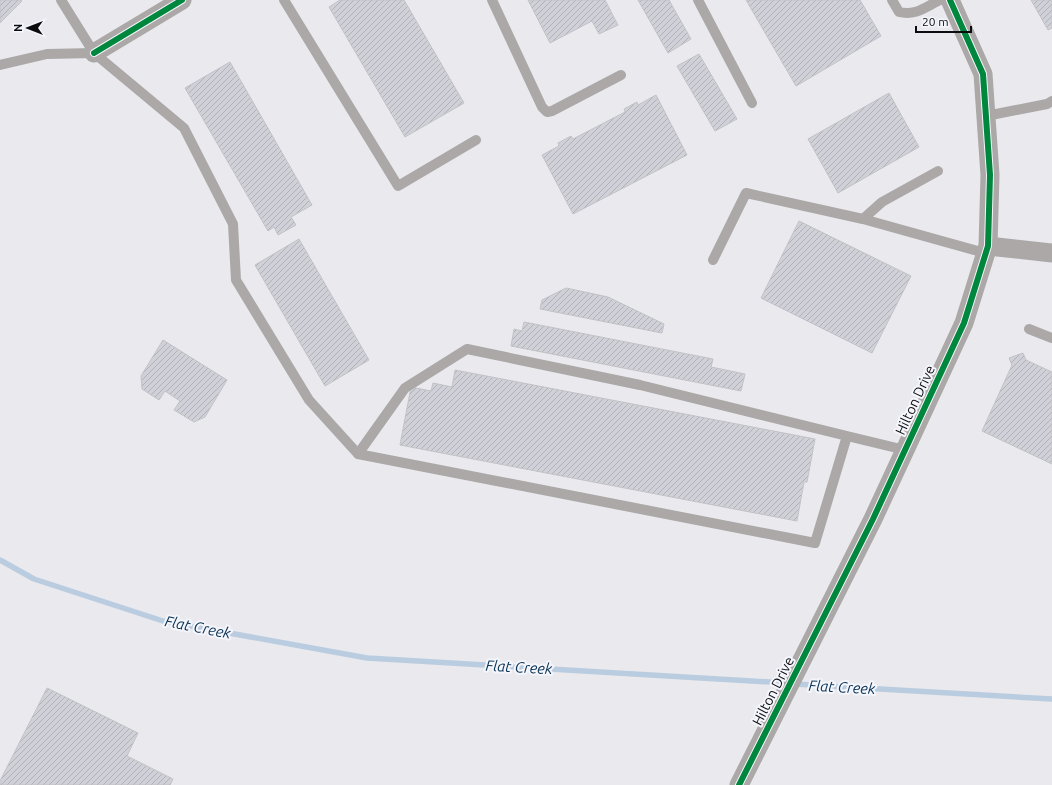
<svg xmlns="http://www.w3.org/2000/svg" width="1052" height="785" font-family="Ubuntu,sans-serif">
<defs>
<pattern id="building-hatch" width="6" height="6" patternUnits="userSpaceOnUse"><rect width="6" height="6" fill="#d0d0d8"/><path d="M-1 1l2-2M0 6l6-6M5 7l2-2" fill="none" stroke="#b1b1b8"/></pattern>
</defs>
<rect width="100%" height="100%" fill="#e9e9ee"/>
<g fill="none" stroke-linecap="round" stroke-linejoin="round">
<g stroke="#baccdf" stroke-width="5.5">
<path d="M0 560 34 579 163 621 367 658 786 683"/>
<path d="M794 684 1052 699"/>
</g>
</g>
<g fill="url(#building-hatch)" stroke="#c2c2c6">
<path d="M0 0H21L22 1 0 23Z"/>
<path d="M340 0H404L464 103 405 137 329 7Z"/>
<path d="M528 0H605L618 25 599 34 592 21 550 43Z"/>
<path d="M638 0H669L691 39 668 53Z"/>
<path d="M746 0H860L881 36 796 86Z"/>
<path d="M1031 0H1052V28L1048 30Z"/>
<path d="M699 54 737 119 715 131 677 66Z"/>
<path d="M230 62 312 205 291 217 296 225 278 235 274 227 268 231 185 88Z"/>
<path d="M889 93 919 147 838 193 808 139Z"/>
<path d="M656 95 687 155 573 214 542 155 559 146 558 143 571 136 573 139 625 112 624 109 637 102 638 105Z"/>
<path d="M799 221 911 276 872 353 761 298Z"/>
<path d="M299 239 369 360 325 386 255 265Z"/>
<path d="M566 288 608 297 664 324 662 333 540 309 542 300Z"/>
<path d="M524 322 713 359 711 367 745 374 741 391 511 346 514 329 522 331Z"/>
<path d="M163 340 227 380 205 417 194 422 174 410 180 401 165 391 159 400 142 389 141 376Z"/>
<path d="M1023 353 1026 360 1052 372V464L982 431 1012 365 1009 358Z"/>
<path d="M455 370 815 439 807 482H804L797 521 400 445 411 387 431 391 433 383 452 387Z"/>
<path d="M47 688 138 733 127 756 173 779 170 785H0V781Z"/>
</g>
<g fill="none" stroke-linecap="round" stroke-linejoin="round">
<g stroke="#aba8a7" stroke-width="10">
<path d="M61 0 94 53 184 128 233 224 236 280 309 400 358 454"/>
<path d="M284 0 398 186 476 140"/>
<path d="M492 0 542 107 547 112 552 111 621 75"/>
<path d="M698 0 752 103"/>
<path d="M892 0 899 12C916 16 925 7 940 0"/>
<path d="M0 65 47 54 94 53"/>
<path d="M986 116 1047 104 1052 101"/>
<path d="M863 219 882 202 938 171"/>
<path d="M713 260 746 193 863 219 985 253"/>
<path d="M1029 329 1052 338"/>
<path d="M847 436 640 385 467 349 405 388 358 454 815 543 847 436 905 450"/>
</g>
<g stroke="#aba8a7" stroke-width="19">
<path d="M94 53 182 0"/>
<path d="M988 246 1052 253"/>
<path d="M739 785 873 519 964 323 988 246 990 175 983 74 950 0"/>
</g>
<g stroke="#f5f6fc" stroke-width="8">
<g id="cycleway">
<path d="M94 53 182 0"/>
<path d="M739 785 873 519 964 323 988 246 990 175 983 74 950 0"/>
</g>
</g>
<use href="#cycleway" stroke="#00873e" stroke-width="6"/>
</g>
<g text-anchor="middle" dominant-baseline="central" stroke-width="4" stroke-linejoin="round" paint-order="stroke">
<g font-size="14" fill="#0c0c0e" stroke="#f5f6fc">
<text transform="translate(915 400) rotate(-65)">Hilton Drive</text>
<text transform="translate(773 691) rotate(-63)">Hilton Drive</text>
</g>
<g font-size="15" font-style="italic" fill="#083153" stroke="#f5f6fc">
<text transform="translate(198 627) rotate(11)">Flat Creek</text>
<text transform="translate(519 667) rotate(3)">Flat Creek</text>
<text transform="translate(842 687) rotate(3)">Flat Creek</text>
</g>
</g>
<g transform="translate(28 28) rotate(270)" stroke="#f5f6fc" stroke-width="3" paint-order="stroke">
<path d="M0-3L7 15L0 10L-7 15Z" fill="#0c0c0e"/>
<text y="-6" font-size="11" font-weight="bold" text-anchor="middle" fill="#0c0c0e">N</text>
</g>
<path d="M916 26v6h55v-6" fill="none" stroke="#0c0c0e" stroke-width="2"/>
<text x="922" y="26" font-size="12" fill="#0c0c0e" stroke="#f5f6fc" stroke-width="3" paint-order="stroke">20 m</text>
</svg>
